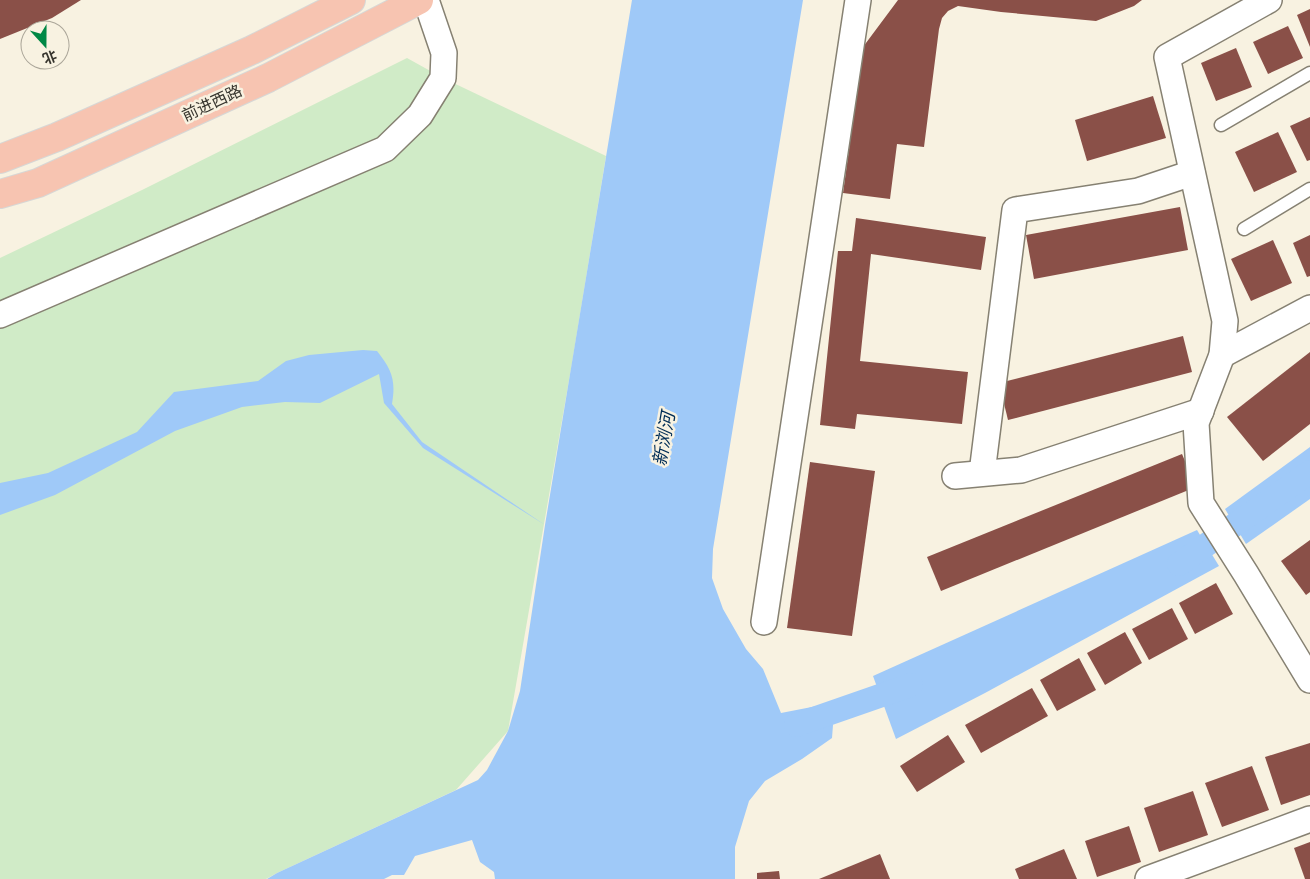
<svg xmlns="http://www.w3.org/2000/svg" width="1310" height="879" font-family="Karla,'Noto Sans SC',sans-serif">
<rect width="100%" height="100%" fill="#f8f2e1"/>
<path fill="#d0ebc7" d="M407 58 443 78 606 156 572 363 508 731 456 790 277 873 266 879H0V258L142 190Z"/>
<g fill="#9fc9f8">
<path d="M632 0H803L713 549 712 578 723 609 746 649 763 669 781 713 822 705 833 725 832 738 802 759 765 781 749 801 735 847V879H495L494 872 480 862 472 840 415 856 404 875H392L384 879H267L277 873 478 780 487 770 508 731 520 691 545 525 423 448 384 403 379 374 320 403 285 402 242 407 175 431 55 495 0 515V483L48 473 137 432 174 392 258 381 286 361 309 355 363 350 377 351C392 370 396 380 392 404L422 442 545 525Z"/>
<path d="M1310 447V499L1246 544 1225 509Z"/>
<path d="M1197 530 1219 566 985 693 896 739 873 676Z"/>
</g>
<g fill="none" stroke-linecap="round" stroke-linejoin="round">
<g stroke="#9fc9f8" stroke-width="24">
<path d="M1179 564 1310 472"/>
<path d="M796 725 911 685"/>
</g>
</g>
<g fill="#8a5048">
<path d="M0 0H81L52 18 0 39Z"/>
<path d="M898 0H1142L1134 6 1096 21 1001 12 958 6 948 11 942 18 939 29 924 147 897 144 890 199 843 193 863 47Z"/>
<path d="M1310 9V47L1297 15Z"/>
<path d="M1288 26 1303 58 1268 74 1253 42Z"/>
<path d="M1236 48 1252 87 1216 101 1201 63Z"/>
<path d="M1153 96 1166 138 1087 161 1075 120Z"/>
<path d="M1310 117V160L1307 161 1290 126Z"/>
<path d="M1278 132 1297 172 1254 192 1235 152Z"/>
<path d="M1180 207 1188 250 1034 279 1026 235Z"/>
<path d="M856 218 986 237 981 270 871 254 860 361 968 372 962 424 857 414 855 429 820 425 838 251H852Z"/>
<path d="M1310 235V276L1307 277 1293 243Z"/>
<path d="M1273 240 1292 283 1251 301 1231 259Z"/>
<path d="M1183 336 1192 372 1008 420 999 383Z"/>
<path d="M1310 352V424L1263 461 1227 417Z"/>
<path d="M1182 454 1196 487 941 591 927 557Z"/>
<path d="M810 462 875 471 852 636 787 628Z"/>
<path d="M1310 540V592L1306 595 1281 561Z"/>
<path d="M1216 583 1233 614 1195 634 1179 603Z"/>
<path d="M1172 608 1188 639 1149 660 1132 629Z"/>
<path d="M1125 632 1142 663 1105 685 1087 653Z"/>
<path d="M1079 658 1096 690 1057 711 1040 680Z"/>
<path d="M1032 688 1048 716 981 753 965 725Z"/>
<path d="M948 735 965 762 917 792 900 766Z"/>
<path d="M1310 743V795L1281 805 1265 757Z"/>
<path d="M1252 766 1269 810 1222 827 1205 783Z"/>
<path d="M1193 791 1208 835 1159 852 1144 808Z"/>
<path d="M1129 826 1141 862 1097 877 1085 841Z"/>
<path d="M1310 842V879H1305L1294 848Z"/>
<path d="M1064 849 1077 879H1019L1015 869Z"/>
<path d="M880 854 890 879H819Z"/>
<path d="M779 871 780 879H757V873Z"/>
</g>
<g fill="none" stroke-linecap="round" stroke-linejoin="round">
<g stroke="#868172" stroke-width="15">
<g id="service">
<path d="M1221 125 1310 73"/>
<path d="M1244 229 1310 189"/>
</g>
</g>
<g stroke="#868172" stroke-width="28">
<g id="minor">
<path d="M1269 0 1167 57 1225 321 1222 355 1196 423 1201 503 1246 574 1310 680"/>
<path d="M0 315 385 149 420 115 443 78 444 53 426 0"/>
<path d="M1222 355 1310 308"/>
<path d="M982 473 1015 210 1138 191 1192 173"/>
<path d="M955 476 1021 470 1201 411"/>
<path d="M764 622 858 0"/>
<path d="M1148 879 1310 819"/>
</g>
</g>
<g stroke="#d7d7d5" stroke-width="30">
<g id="primary">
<path d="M0 159 57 137 252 50 351 0"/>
<path d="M0 194 38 183 268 78 419 0"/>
</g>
</g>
<use href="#service" stroke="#fff" stroke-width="12"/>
<use href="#minor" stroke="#fff" stroke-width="25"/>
<use href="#primary" stroke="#f7c4b1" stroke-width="28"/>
</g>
<g text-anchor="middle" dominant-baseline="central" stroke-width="5" stroke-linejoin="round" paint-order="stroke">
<g font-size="16" fill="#37352e" stroke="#f8f2e1">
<text transform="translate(212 103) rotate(-25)">前进西路</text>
</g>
<g font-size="18" font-style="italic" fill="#002d56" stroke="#f8f2e1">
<text transform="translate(664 439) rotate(-80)">新浏河</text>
</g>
</g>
<g transform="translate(45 45) rotate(159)"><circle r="24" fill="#f8f2e1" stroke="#aba699"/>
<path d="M0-4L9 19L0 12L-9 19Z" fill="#008845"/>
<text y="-8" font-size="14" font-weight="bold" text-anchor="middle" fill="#37352e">北</text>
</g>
</svg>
